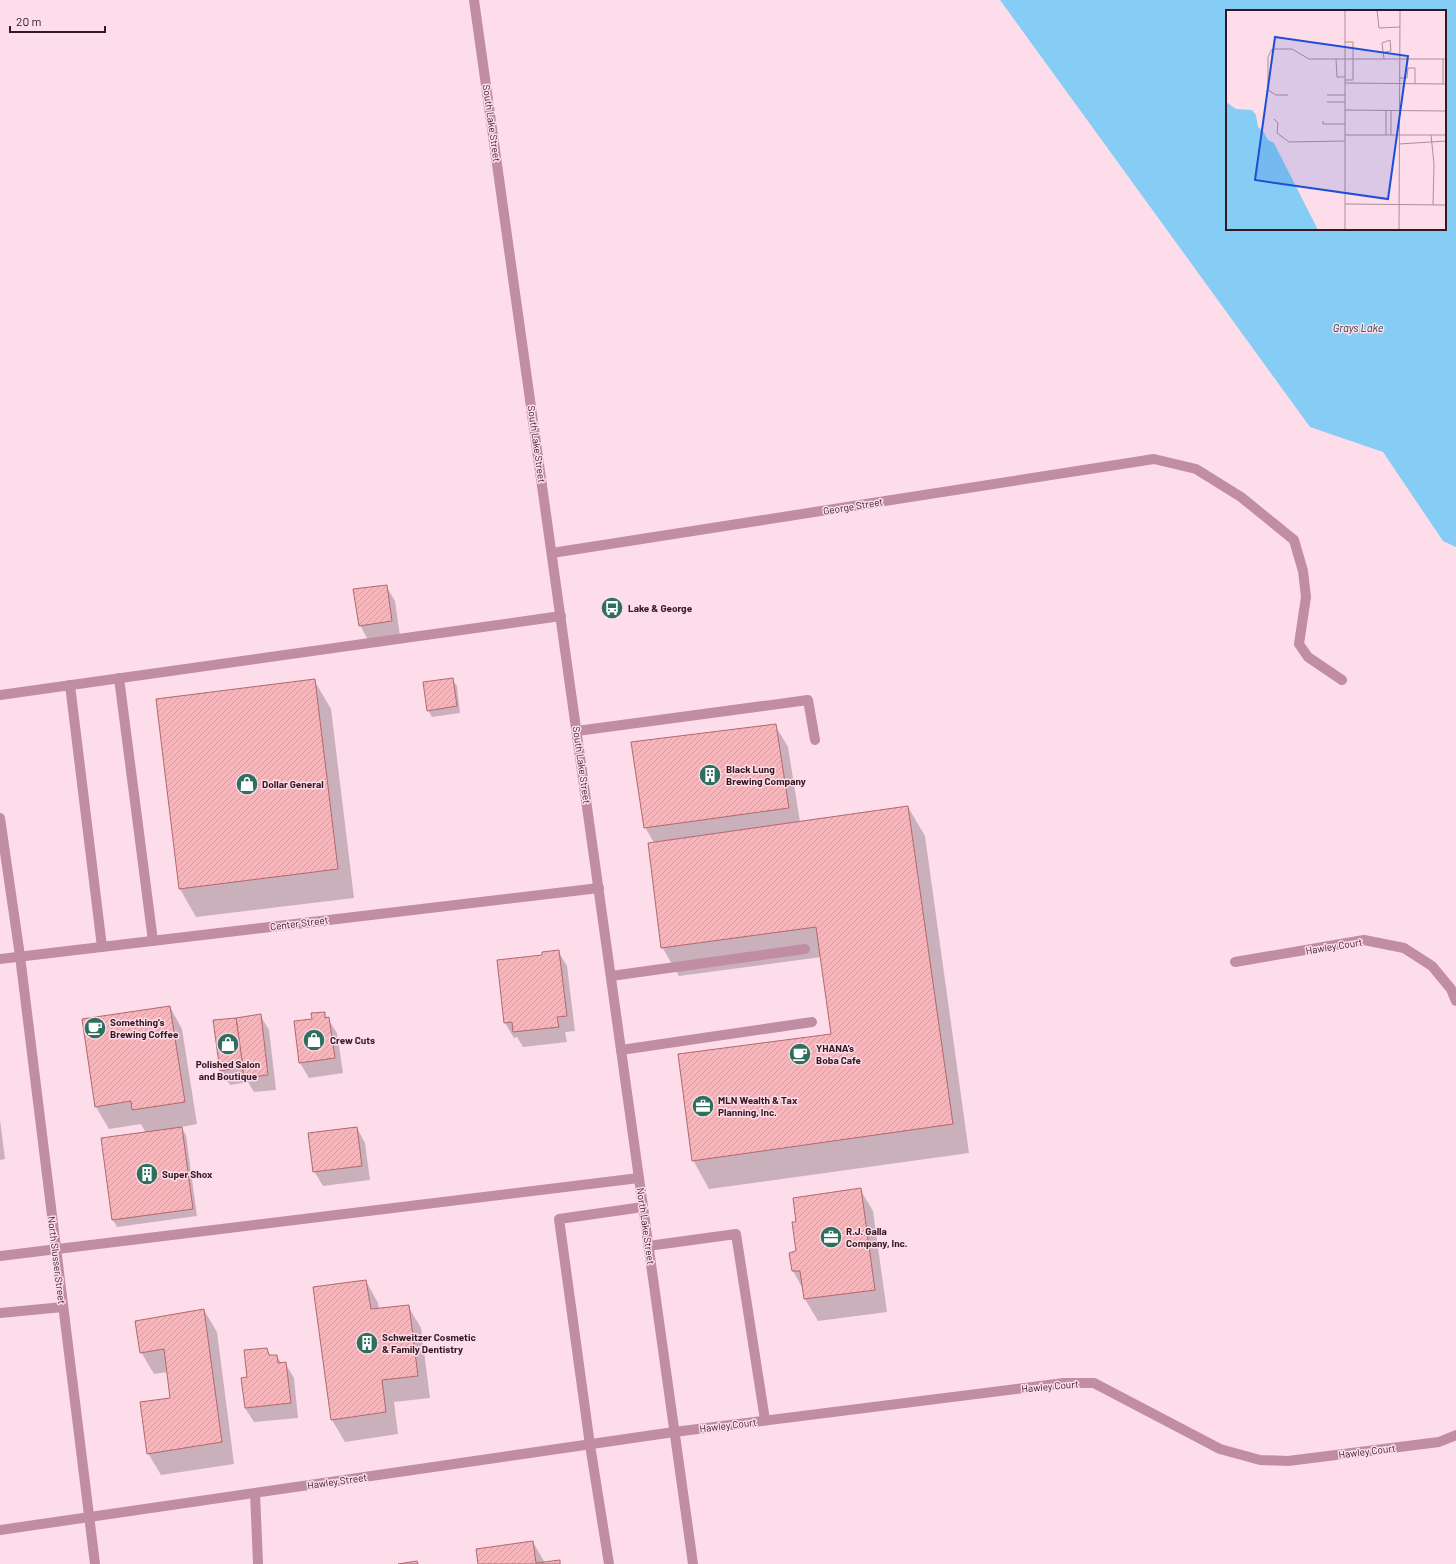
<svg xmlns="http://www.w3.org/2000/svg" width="1456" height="1564" font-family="Barlow,sans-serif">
<defs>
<pattern id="building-hatch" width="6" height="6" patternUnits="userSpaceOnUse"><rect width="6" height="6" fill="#f7b6bc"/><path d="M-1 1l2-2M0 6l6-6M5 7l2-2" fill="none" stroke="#d49ca1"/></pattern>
</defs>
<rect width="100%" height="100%" fill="#fddde9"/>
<path fill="#85cdf4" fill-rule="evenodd" d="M1000 0H1456V547L1443 541 1383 452 1310 427ZM1227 11H1445V229H1227Z"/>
<g fill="#0003">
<path d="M386 586 395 601 400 636 368 640 360 625Z"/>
<path d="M452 679 457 686 460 713 432 717 428 710Z"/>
<path d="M314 680 331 709 354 898 196 917 180 889Z"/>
<path d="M775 725 788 747 800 822 908 807 925 836 969 1153 709 1189 693 1160 832 1035 821 957 679 976 662 947 654 843 645 827Z"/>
<path d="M558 951 567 966 575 1031 565 1032 567 1042 523 1047 517 1037 514 1038 505 1023 498 961 543 956Z"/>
<path d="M170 1007 182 1029 197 1124 181 1127 186 1135 197 1216 117 1227 113 1220 146 1133 141 1124 109 1129 96 1107Z"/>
<path d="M324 1013 337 1033 343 1073 309 1078 300 1063 296 1022 313 1020Z"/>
<path d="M260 1015 269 1030 276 1090 254 1092 248 1082 230 1085 221 1070Z"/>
<path d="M0 1120 5 1159 0 1160Z"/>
<path d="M357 1128 365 1143 370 1180 323 1186 314 1171Z"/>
<path d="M860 1189 873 1211 887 1312 818 1321 805 1299 803 1289 793 1271 797 1252Z"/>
<path d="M366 1281 378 1303 379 1309 408 1306 421 1328 430 1398 394 1402 398 1434 345 1442 332 1420Z"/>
<path d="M204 1310 217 1332 234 1464 161 1475 148 1453 172 1398 168 1372 154 1374 141 1352Z"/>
<path d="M267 1349 270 1356H277L281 1363H285L294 1378 298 1418 254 1422 245 1408 248 1378Z"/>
<path d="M533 1542 545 1563 559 1561 561 1564H479Z"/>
</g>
<g fill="url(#building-hatch)" stroke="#b26870">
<path d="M387 585 392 621 359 626 353 589Z"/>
<path d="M453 678 457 706 427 711 423 682Z"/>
<path d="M315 679 338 869 179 889 156 699Z"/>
<path d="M776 724 789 808 644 828 631 742Z"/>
<path d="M908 806 953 1124 692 1161 678 1054 831 1034 816 927 661 948 648 843Z"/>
<path d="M559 950 567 1016 557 1017 559 1027 513 1032 512 1022 504 1023 497 960 542 955V952Z"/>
<path d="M170 1006 185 1102 132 1110 131 1101 95 1107 82 1019Z"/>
<path d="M325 1012V1018L329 1017 335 1058 299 1063 294 1021 312 1019 311 1013Z"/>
<path d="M261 1014 268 1075 244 1078 236 1018Z"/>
<path d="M236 1018 243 1067 220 1071 213 1020Z"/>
<path d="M182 1127 193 1209 112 1220 101 1138Z"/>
<path d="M357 1127 362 1166 313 1172 308 1133Z"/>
<path d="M861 1188 875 1290 804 1299 800 1271H792L789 1253 796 1251 792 1222H796L793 1198Z"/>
<path d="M366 1280 371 1309 409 1305 418 1376 382 1380 386 1412 331 1420 313 1287Z"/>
<path d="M204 1309 222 1442 147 1454 140 1402 170 1398 164 1349 140 1353 135 1321Z"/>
<path d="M267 1348 269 1355H277L278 1363 286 1362 291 1403 245 1408 241 1378 247 1377 244 1350Z"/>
<path d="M533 1541 536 1563 560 1560V1564H478L476 1549Z"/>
<path d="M417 1561 418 1564H398Z"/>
</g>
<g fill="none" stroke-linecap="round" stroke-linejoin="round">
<g stroke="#c18da2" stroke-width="10">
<path d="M474 0 693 1564"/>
<path d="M552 553 1154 459 1196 469 1241 497 1294 540 1303 571 1306 597 1299 644 1308 657 1342 680"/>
<path d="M119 678 153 941"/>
<path d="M70 685 102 947"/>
<path d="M0 695 561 616"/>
<path d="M577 731 808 700 815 740"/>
<path d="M0 818 20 956 95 1564"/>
<path d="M0 959 599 888"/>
<path d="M1235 962 1364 940 1404 948 1432 966 1451 989 1456 1001"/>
<path d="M611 976 805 949"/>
<path d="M621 1050 812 1022"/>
<path d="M648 1246 736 1234 765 1420"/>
<path d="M0 1256 639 1178"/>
<path d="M0 1313 63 1307"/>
<path d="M255 1493 258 1564"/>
<path d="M0 1530 674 1432 1064 1383H1094L1220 1449 1260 1460 1288 1461 1439 1442 1456 1435"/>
<path d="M609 1564 590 1445 559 1219 643 1207"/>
</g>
</g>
<defs>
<g id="bus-disc" transform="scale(1.15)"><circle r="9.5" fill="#2f6f5e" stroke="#fddde9"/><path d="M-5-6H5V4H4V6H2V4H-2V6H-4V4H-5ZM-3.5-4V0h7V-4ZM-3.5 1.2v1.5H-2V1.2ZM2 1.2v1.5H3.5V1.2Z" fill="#fff"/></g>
<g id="building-disc" transform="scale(1.15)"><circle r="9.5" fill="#2f6f5e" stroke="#fddde9"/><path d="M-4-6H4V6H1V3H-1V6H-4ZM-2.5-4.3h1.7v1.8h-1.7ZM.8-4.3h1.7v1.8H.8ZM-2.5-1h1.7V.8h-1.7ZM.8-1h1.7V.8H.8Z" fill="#fff"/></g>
<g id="shop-disc" transform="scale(1.15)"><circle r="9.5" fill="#2f6f5e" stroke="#fddde9"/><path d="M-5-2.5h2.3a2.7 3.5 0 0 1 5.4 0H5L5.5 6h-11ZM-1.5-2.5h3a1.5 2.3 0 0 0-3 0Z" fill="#fff"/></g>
<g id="cafe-disc" transform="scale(1.15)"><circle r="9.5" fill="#2f6f5e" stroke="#fddde9"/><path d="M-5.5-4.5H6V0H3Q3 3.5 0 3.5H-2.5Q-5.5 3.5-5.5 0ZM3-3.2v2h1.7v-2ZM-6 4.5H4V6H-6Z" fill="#fff"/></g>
<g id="office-disc" transform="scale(1.15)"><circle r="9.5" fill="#2f6f5e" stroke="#fddde9"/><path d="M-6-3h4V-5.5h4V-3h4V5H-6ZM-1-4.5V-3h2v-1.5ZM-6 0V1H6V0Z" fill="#fff"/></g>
</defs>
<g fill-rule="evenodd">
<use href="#bus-disc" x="612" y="608"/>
<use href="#building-disc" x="710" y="775"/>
<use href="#shop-disc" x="247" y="784"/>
<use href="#cafe-disc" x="95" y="1028"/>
<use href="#shop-disc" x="314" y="1040"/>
<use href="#shop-disc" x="228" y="1044"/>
<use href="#cafe-disc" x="800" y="1054"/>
<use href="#office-disc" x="703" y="1106"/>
<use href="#building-disc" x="147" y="1174"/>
<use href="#office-disc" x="831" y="1237"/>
<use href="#building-disc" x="367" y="1343"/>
</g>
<g text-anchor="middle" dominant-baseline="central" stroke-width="3" stroke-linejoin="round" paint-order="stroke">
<g font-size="10" fill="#341824" stroke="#fddde9">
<text transform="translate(492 123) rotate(82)">South Lake Street</text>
<text transform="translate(537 444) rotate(82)">South Lake Street</text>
<text transform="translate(853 506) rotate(-9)">George Street</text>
<text transform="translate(582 765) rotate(82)">South Lake Street</text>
<text transform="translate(299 923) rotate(-7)">Center Street</text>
<text transform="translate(1334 946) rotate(-9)">Hawley Court</text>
<text transform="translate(646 1226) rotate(82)">North Lake Street</text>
<text transform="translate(57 1260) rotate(83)">North Slusser Street</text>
<text transform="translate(1050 1386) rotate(-5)">Hawley Court</text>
<text transform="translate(728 1425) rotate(-7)">Hawley Court</text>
<text transform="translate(1367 1451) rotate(-7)">Hawley Court</text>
<text transform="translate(337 1481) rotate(-8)">Hawley Street</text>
</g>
<g font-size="10" font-weight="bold" fill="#341824" stroke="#fddde9" text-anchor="start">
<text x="628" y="608">Lake &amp; George</text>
<text x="726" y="769">Black Lung<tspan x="726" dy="12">Brewing Company</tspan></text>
<text x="262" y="784">Dollar General</text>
<text x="110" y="1022">Something's<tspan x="110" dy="12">Brewing Coffee</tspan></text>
<text x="330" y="1040">Crew Cuts</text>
<text x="816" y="1048">YHANA’s<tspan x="816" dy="12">Boba Cafe</tspan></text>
<text x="228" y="1064" text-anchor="middle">Polished Salon<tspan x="228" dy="12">and Boutique</tspan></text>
<text x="718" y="1100">MLN Wealth &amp; Tax<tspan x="718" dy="12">Planning, Inc.</tspan></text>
<text x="162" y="1174">Super Shox</text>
<text x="846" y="1231">R.J. Galla<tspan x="846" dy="12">Company, Inc.</tspan></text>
<text x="382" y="1337">Schweitzer Cosmetic<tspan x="382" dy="12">&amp; Family Dentistry</tspan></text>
</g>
<g font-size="11" font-style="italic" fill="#1a3b4c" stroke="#fddde9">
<text x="1358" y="327">Grays Lake</text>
</g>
</g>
<g transform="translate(1226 10)">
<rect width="220" height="220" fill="#fddde9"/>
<path d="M0 92 10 99 26 100 30 105 32 117 37 121 42 130 48 133 92 220H0Z" fill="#85cdf4"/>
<path fill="none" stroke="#ad8e9a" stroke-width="1" d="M119 0V220M151 0 153 18 174 17M119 32H127V70H119M110 49 111 67H119M158 49 156 33 164 30 165 41 159 42M173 68H181L182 58H189V74M119 73 220 74M217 74V49M62 85H50L42 80V47L46 39H66L83 49H220M101 85H119M101 92H119M119 100 220 101M48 109 52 113 51 123 63 132 119 131M97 111V114H119M119 125H220M160 125V101M165 125V101M205 125 208 154 207 195M173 134 220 131M119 194 220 195M173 220 174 0"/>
<path fill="#1d4ed8" fill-opacity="0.15" stroke="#1d4ed8" stroke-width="2" d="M49 27 182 46 162 189 29 170Z"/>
<rect width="220" height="220" fill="none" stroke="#341824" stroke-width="2"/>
</g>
<path d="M10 26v6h95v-6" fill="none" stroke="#341824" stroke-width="2"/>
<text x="16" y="26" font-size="12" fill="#341824" stroke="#fddde9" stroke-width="3" paint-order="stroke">20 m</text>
</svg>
